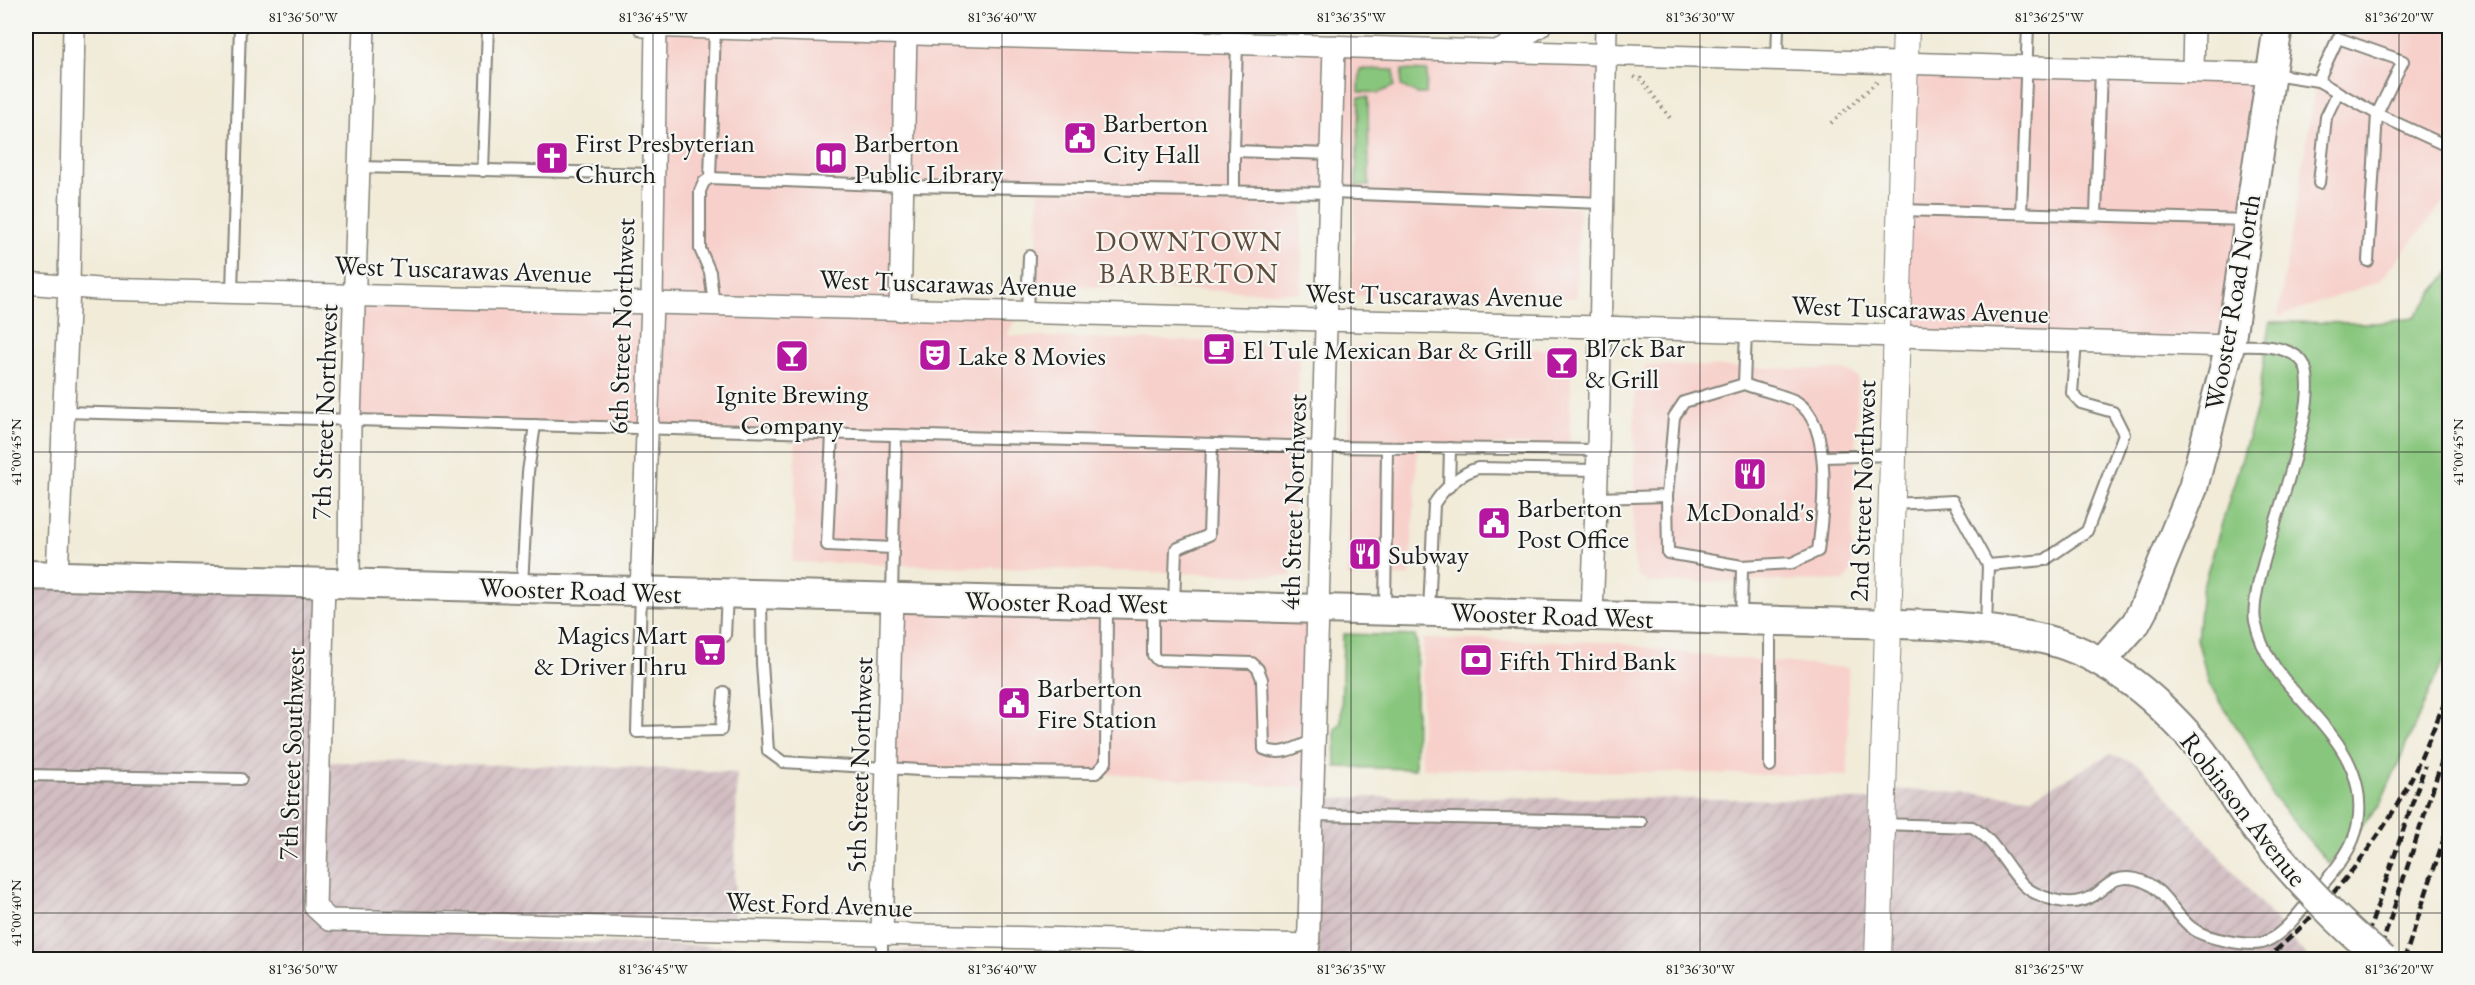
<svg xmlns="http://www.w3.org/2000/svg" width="2475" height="985" font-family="'EB Garamond',serif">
<defs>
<pattern id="industrial-furrows" width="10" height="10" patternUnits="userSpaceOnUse" patternTransform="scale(1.5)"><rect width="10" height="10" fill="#d2bec2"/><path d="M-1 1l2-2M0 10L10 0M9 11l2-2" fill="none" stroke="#b4a3a6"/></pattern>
</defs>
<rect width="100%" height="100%" fill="#f6f6f2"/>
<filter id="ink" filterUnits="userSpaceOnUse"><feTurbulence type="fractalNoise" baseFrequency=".0167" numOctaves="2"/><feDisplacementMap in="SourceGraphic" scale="12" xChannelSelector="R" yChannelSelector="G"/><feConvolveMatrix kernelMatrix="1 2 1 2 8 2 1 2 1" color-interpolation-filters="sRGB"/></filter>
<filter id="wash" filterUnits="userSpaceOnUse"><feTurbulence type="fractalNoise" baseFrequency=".008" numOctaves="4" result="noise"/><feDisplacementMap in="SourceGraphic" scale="24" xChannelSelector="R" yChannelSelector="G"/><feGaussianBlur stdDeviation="1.35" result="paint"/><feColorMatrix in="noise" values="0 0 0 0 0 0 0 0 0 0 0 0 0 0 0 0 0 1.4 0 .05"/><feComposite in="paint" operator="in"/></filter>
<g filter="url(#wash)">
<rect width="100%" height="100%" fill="#f1ebd8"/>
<g fill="#f7d0cb">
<path d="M656 26 1606 56 1602 203 903 186 900 310 1018 313 1008 333 1010 336 1300 344 1291 576 793 562 796 433 350 420 355 294 652 303Z"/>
<path d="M1785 26H1876L1873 31 1863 32 1790 29Z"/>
<path d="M1928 26H2021V31L1932 33 1928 31Z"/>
<path d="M2328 26H2449V195L2380 281 2278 317 2320 58Z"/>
<path d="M1905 64 2270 74 2230 345 1898 337Z"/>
<path d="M1039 191 1303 196 1301 293 1035 285Z"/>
<path d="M1355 199 1579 207 1576 298 1351 296Z"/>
<path d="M1354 346 1572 350 1569 445 1418 444 1410 576 1350 578 1347 575 1351 347Z"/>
<path d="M1647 365 1845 370 1858 377 1851 571 1845 582 1828 580 1649 583 1637 574 1633 553 1635 380Z"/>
<path d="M892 597 1318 608 1307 788 1096 773 887 768Z"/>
<path d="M1423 639 1611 642 1697 655 1848 668V776L1423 768 1420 753Z"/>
</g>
<g fill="url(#industrial-furrows)">
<path d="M26 575 324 583 323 915 477 924 478 940 1251 959 26 960Z"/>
<path d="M2110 754 2141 765 2309 959 1890 960 1892 789 2032 797Z"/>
<path d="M329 762 634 767 737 773 734 921 337 912 330 909 325 895Z"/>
<path d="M1362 797 1872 800 1878 959 1308 960 1313 799Z"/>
</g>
<g fill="#88c67d" stroke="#52714c" stroke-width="1.5">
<path d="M1360 69 1394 70V86L1379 93 1359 92Z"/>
<path d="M1402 70 1427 71 1426 94H1417L1401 86Z"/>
<path d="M1359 97H1368L1369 186H1356Z"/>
<path d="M2449 272V647L2380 805 2329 864 2273 797 2253 753 2209 684 2197 639 2202 589 2257 408 2270 322 2376 323 2414 318Z"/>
<path d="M1343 634 1415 636 1417 644 1415 769 1336 767 1335 729 1341 723Z"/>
</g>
</g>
<g filter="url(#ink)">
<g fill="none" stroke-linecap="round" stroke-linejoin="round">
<g stroke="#86847a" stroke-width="14">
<g id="service">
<path d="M1237 42 1234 151 1332 154"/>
<path d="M1777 60 1778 26"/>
<path d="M2273 74 2318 81 2377 114 2449 147"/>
<path d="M2318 81 2338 38 2403 61 2377 114 2368 261"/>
<path d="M359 167 654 174"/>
<path d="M483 171 488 26"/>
<path d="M710 178 715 28"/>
<path d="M2319 183 2326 117 2338 92"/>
<path d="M1234 191V151"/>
<path d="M1901 210 2248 220"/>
<path d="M2021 213 2028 26"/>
<path d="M2096 215 2101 68"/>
<path d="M232 291 240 26"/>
<path d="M714 305 710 272 700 249V191L704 182 710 178 903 186 1331 193 1602 203"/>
<path d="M1027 314 1029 256"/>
<path d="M1744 384C1758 390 1786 395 1797 402 1834 425 1823 513 1818 551L1792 563 1742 566 1668 553 1667 496 1674 417 1684 402Z"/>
<path d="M1744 384 1746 332"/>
<path d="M63 412 1323 447 1598 450"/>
<path d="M832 433 827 545 893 548 892 597"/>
<path d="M1824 457 1893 455"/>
<path d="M1449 487 1450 448"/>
<path d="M1596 498 1667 496"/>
<path d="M1892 504 1953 501 1988 565 1986 628"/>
<path d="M893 548 896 435"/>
<path d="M1988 565 2045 560 2087 531 2124 434 2113 412 2081 403 2072 393 2076 342"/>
<path d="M522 586 528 472 535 425"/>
<path d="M641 592 637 732 721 730 724 692"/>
<path d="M761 595 762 663 768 751 783 762 937 771 1096 773 1106 762 1107 603"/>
<path d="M1153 604V655L1157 660 1252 663 1258 669 1262 679 1264 749C1282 757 1297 747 1314 740"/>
<path d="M1174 604 1176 549 1209 535 1212 444"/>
<path d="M1385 610 1387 448"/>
<path d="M1429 611 1434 504C1444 488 1461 473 1478 468L1597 470"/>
<path d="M1741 620 1742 566"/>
<path d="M1770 621V766"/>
<path d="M725 636 727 594"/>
<path d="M26 775 241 779"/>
<path d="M1312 815 1641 822"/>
<path d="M1882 824 1972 827C1999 841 2012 883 2035 893 2052 901 2075 907 2093 896 2107 887 2114 874 2136 879 2165 886 2171 912 2192 928 2202 936 2215 938 2227 941 2238 943 2255 946 2265 942 2288 932 2307 902 2323 884 2349 854 2366 828 2357 786 2343 721 2268 689 2255 621 2246 573 2336 388 2299 358 2280 343 2253 346 2230 346"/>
<path d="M878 960 882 952V934"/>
</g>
</g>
<g stroke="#86847a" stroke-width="24">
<g id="minor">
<path d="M644 26 2270 74"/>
<path d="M1498 52 1540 26"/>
<path d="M2193 70 2194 26"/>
<path d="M26 283 98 289 1599 327 2230 346"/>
<path d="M900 310 906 33"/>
<path d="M57 576 69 285 74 26"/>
<path d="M324 583 315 907 329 920 1309 945"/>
<path d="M349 584 350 420 364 26"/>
<path d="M641 592 652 303 656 26"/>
<path d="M1592 616 1598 450 1606 26"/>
<path d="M882 934 892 597"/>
<path d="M1308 960 1334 46"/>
</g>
</g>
<g stroke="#86847a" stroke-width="28">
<path id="tertiary" d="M1878 960 1906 26"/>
</g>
<g stroke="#86847a" stroke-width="32">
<g id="secondary">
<path d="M26 575 1935 625C1972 628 2011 631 2047 640 2107 655 2159 700 2198 746 2220 773 2236 804 2258 832"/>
<path d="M2102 661 2136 623 2143 610 2193 488 2230 346 2278 26"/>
</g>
</g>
<g stroke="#86847a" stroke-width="4" stroke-dasharray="1.5 4.5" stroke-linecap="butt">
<path d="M1634 77 1641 79 1670 118"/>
<path d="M1831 123 1877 82"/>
</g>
<use href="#service" stroke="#fff" stroke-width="10"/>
<use href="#minor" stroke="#fff" stroke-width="21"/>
<use href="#tertiary" stroke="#fff" stroke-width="26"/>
<use href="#secondary" stroke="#fff" stroke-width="28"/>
<g stroke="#1c1c1c" stroke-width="4.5" stroke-dasharray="9 4.5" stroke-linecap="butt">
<path d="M2265 960C2324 910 2379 845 2413 775 2426 748 2437 719 2450 691"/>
<path d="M2359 960 2425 766"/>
<path d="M2377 960 2450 736"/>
<path d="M2404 960 2450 820"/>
</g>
<g stroke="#86847a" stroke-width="32" stroke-linecap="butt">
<path id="secondary-bridge" d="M2258 832C2297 878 2336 922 2384 960"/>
</g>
<use href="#secondary-bridge" stroke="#fff" stroke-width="28"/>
</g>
</g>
<path fill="none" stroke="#1c1c1c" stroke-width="1.5" stroke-opacity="0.45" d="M303 26V960M653 26V960M1002 26V960M1351 26V960M1700 26V960M2049 26V960M2399 26V960M26 452H2450M26 913H2450"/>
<defs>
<g id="civic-square" transform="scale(1.725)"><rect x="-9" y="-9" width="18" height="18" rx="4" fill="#b5179e" stroke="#f6f6f2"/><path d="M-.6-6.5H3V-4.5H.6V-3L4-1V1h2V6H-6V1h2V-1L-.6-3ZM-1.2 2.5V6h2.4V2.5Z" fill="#fff"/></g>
<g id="church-square" transform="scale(1.725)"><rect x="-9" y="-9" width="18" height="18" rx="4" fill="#b5179e" stroke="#f6f6f2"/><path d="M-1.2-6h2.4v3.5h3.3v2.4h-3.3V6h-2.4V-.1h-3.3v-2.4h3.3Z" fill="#fff"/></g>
<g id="library-square" transform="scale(1.725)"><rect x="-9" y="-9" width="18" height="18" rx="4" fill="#b5179e" stroke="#f6f6f2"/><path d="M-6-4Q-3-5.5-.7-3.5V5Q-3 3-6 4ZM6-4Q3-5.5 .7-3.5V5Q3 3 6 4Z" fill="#fff"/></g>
<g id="cafe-square" transform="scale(1.725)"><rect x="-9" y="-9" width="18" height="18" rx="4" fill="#b5179e" stroke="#f6f6f2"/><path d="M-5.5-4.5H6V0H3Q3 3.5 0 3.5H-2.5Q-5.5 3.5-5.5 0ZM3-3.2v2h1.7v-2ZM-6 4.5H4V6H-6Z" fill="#fff"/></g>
<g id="theatre-square" transform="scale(1.725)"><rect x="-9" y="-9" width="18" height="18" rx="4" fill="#b5179e" stroke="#f6f6f2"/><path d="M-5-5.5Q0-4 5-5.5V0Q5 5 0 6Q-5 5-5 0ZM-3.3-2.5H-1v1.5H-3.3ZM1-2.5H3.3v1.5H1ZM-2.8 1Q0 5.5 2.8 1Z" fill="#fff"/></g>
<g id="bar-square" transform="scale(1.725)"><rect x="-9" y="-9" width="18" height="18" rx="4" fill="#b5179e" stroke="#f6f6f2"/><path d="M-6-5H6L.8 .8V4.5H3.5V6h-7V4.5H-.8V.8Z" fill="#fff"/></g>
<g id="restaurant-square" transform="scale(1.725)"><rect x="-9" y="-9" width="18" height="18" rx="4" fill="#b5179e" stroke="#f6f6f2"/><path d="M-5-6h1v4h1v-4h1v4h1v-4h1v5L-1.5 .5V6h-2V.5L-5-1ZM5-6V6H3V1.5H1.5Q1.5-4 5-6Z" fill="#fff"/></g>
<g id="supermarket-square" transform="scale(1.725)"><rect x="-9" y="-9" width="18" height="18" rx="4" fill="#b5179e" stroke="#f6f6f2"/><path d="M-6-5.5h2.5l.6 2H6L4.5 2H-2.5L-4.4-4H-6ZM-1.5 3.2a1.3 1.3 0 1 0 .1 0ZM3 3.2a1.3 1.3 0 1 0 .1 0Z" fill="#fff"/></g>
<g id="bank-square" transform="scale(1.725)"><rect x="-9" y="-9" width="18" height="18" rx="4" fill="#b5179e" stroke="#f6f6f2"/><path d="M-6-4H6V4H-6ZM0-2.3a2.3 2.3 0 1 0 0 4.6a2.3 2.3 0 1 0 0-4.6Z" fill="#fff"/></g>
</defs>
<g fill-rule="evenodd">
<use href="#civic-square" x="1080" y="138"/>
<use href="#church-square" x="552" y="158"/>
<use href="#library-square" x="831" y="158"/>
<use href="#cafe-square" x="1219" y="349"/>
<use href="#theatre-square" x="935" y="355"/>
<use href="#bar-square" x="792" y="356"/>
<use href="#bar-square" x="1562" y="363"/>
<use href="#restaurant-square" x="1750" y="474"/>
<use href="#civic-square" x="1494" y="523"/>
<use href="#restaurant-square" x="1365" y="554"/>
<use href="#supermarket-square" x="710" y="650"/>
<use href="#bank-square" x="1476" y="660"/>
<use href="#civic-square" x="1014" y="703"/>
</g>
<g text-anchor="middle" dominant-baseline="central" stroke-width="4.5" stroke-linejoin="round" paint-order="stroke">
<g font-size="27" fill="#1c1c1c" stroke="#f6f6f2" text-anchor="start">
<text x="1103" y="122">Barberton<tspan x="1103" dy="31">City Hall</tspan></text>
<text x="575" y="142">First Presbyterian<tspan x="575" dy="31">Church</tspan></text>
<text x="854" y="142">Barberton<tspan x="854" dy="31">Public Library</tspan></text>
<text x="1585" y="347">Bl7ck Bar<tspan x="1585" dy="31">&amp; Grill</tspan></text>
<text x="1242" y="349">El Tule Mexican Bar &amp; Grill</text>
<text x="958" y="355">Lake 8 Movies</text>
<text x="792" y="393" text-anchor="middle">Ignite Brewing<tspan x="792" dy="31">Company</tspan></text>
<text x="1517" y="507">Barberton<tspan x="1517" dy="31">Post Office</tspan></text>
<text x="1750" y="511" text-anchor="middle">McDonald's</text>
<text x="1388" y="554">Subway</text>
<text x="687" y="634" text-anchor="end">Magics Mart<tspan x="687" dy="31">&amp; Driver Thru</tspan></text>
<text x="1499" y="660">Fifth Third Bank</text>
<text x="1037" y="687">Barberton<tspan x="1037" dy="31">Fire Station</tspan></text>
</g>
<g font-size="27" fill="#1c1c1c" stroke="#f6f6f2">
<text transform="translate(463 269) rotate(2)">West Tuscarawas Avenue</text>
<text transform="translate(948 283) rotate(2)">West Tuscarawas Avenue</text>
<text transform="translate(1434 295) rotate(1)">West Tuscarawas Avenue</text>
<text transform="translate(2232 302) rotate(-80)">Wooster Road North</text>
<text transform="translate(1920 309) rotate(2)">West Tuscarawas Avenue</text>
<text transform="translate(621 326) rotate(-88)">6th Street Northwest</text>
<text transform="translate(324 412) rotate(-88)">7th Street Northwest</text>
<text transform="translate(1862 491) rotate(-88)">2nd Street Northwest</text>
<text transform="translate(1293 502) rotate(-88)">4th Street Northwest</text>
<text transform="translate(580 590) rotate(2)">Wooster Road West</text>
<text transform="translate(1066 602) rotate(1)">Wooster Road West</text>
<text transform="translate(1552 615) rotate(2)">Wooster Road West</text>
<text transform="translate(291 754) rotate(-88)">7th Street Southwest</text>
<text transform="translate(859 765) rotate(-88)">5th Street Northwest</text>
<text transform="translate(2244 809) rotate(52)">Robinson Avenue</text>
<text transform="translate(819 904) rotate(2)">West Ford Avenue</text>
</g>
<g font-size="28" letter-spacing="1.5" fill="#604b3a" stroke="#f6f6f2">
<text x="1189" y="241">DOWNTOWN<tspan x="1189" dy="32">BARBERTON</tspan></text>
</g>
</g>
<rect width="2475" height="985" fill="none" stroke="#f6f6f2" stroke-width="66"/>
<rect x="33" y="33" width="2409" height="919" fill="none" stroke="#1c1c1c" stroke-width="2"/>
<g font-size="15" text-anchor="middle" fill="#1c1c1c">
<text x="303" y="22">81°36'50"W</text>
<text x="653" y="22">81°36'45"W</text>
<text x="1002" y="22">81°36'40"W</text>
<text x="1351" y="22">81°36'35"W</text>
<text x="1700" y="22">81°36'30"W</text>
<text x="2049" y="22">81°36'25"W</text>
<text x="2399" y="22">81°36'20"W</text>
<text transform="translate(16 452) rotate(-90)" y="5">41°00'45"N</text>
<text transform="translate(2458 452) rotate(-90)" y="5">41°00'45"N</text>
<text transform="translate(16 913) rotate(-90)" y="5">41°00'40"N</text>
<text x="303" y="974">81°36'50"W</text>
<text x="653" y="974">81°36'45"W</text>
<text x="1002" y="974">81°36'40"W</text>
<text x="1351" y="974">81°36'35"W</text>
<text x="1700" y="974">81°36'30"W</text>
<text x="2049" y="974">81°36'25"W</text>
<text x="2399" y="974">81°36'20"W</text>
</g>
</svg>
